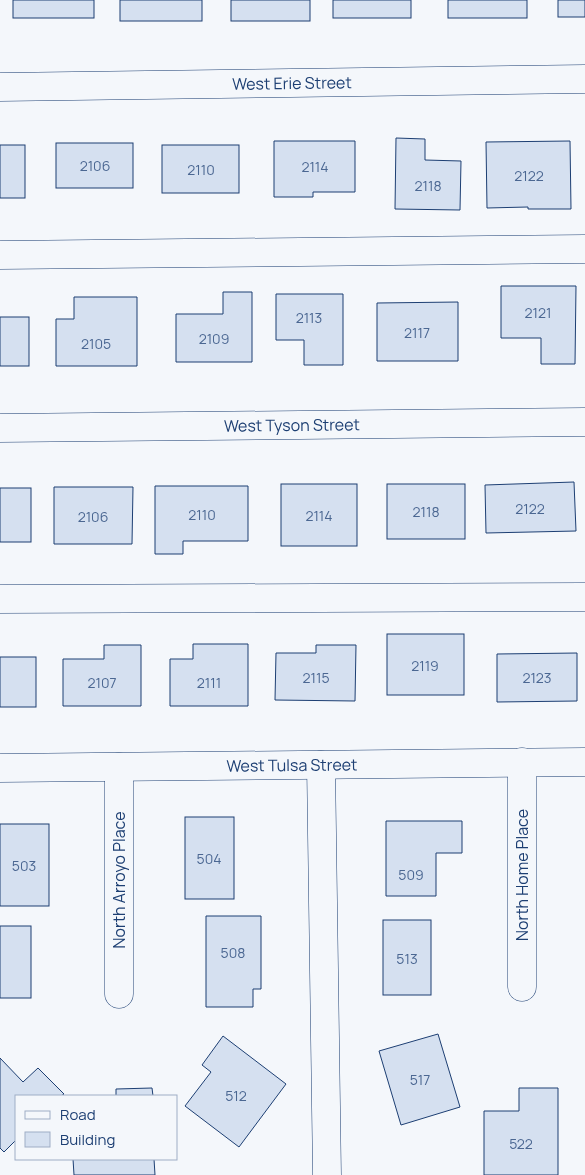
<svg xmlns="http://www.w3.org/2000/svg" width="585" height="1175" font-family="Manrope,sans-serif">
<rect width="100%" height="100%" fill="#f4f7fb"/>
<g fill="#d5e0f0" stroke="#1d3f73">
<rect x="13" y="0" width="81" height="18"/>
<rect x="120" y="0" width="82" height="21"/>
<rect x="231" y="0" width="79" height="21"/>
<rect x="333" y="0" width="78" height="18"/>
<rect x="448" y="0" width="79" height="18"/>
<rect x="558" y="0" width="27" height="17"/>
<path d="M396 138 425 139V160L461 161 460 210 395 209Z"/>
<path d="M274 141H355V192H313V197H274Z"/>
<path d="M570 141 571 209H528V207L487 208 486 142Z"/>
<rect x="56" y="143" width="77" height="45"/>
<rect x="0" y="145" width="25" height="53"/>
<rect x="162" y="145" width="77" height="48"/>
<path d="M501 286H576L575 364H541V338H501Z"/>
<path d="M223 292H252V362H176V314H223Z"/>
<path d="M276 294H343V365H304V340H276Z"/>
<path d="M74 297H137V366H56V319H74Z"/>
<path d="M458 302V361H377V303Z"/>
<rect x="0" y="317" width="29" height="49"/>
<path d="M574 482 576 531 486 533 485 485Z"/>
<rect x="281" y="484" width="76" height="62"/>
<rect x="387" y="484" width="78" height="55"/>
<path d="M155 486H248V541H183V554H155Z"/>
<path d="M54 487H133L132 544H54Z"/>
<rect x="0" y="488" width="31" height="54"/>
<rect x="387" y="634" width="77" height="61"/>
<path d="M193 644H248V706H170V659H193Z"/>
<path d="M104 645H141V706H63V659H104Z"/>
<path d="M316 645H356L355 701 275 700 276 653H316Z"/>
<path d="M577 653V701L497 702V654Z"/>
<rect x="0" y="657" width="36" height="50"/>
<rect x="185" y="817" width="49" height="82"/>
<path d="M386 821H462V853H436V896H386Z"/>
<rect x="0" y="824" width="49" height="82"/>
<path d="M206 916H261V989H253V1007H206Z"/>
<rect x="383" y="920" width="48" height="75"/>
<rect x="0" y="926" width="31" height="72"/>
<path d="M438 1034 460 1107 401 1125 379 1051Z"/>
<path d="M223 1036 286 1084 239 1147 185 1106 211 1072 202 1065Z"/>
<path d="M0 1058 23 1082 38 1068 64 1094 61 1096H16V1140L4 1152 0 1148Z"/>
<path d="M152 1088 153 1096H116V1089Z"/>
<path d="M519 1088H558V1175H484V1111H519Z"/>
<path d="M73 1159H154L155 1175H74Z"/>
</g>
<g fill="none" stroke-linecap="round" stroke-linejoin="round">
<g stroke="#1d3f73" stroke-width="29">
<g id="minor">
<path id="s1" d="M0 87 585 79"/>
<path d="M0 255 585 249"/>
<path id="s2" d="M0 428 585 422"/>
<path d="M0 599 585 597"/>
<path d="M522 762V987"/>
<path d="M321 765 327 1175"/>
<path d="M119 767V994"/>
<path id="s3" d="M0 768 585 762"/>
</g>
</g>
<use href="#minor" stroke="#f4f7fb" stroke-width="28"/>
</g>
<g text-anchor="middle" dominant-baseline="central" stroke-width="4" stroke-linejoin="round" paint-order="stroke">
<g font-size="14" fill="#4b6792">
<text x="95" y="165">2106</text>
<text x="315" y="166">2114</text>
<text x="201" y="169">2110</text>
<text x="529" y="175">2122</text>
<text x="428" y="185">2118</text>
<text x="538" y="312">2121</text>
<text x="309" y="317">2113</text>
<text x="417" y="332">2117</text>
<text x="214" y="338">2109</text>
<text x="96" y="343">2105</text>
<text x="530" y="508">2122</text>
<text x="426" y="511">2118</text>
<text x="202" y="514">2110</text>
<text x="319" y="515">2114</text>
<text x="93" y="516">2106</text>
<text x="425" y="665">2119</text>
<text x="316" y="677">2115</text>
<text x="537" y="677">2123</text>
<text x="102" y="682">2107</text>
<text x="209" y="682">2111</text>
<text x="209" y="858">504</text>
<text x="24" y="865">503</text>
<text x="411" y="874">509</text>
<text x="233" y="952">508</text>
<text x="407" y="958">513</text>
<text x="420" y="1079">517</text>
<text x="236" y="1095">512</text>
<text x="521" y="1143">522</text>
</g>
<g font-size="16" fill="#1d3f73" stroke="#f4f7fb">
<text stroke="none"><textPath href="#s1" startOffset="292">West Erie Street</textPath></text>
<text stroke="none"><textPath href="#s2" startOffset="292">West Tyson Street</textPath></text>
<text stroke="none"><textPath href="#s3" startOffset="292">West Tulsa Street</textPath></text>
<text transform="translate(522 875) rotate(-90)">North Home Place</text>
<text transform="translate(119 880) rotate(-90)">North Arroyo Place</text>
</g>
</g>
<rect x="15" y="1095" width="162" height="65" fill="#f4f7fb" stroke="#9eadc5"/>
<rect x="25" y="1111" width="25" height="8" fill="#f4f7fb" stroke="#9eadc5"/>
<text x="60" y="1120" font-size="15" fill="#1d3f73">Road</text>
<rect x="25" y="1132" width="25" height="15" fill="#d5e0f0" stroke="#9eadc5"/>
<text x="60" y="1145" font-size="15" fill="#1d3f73">Building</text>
</svg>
